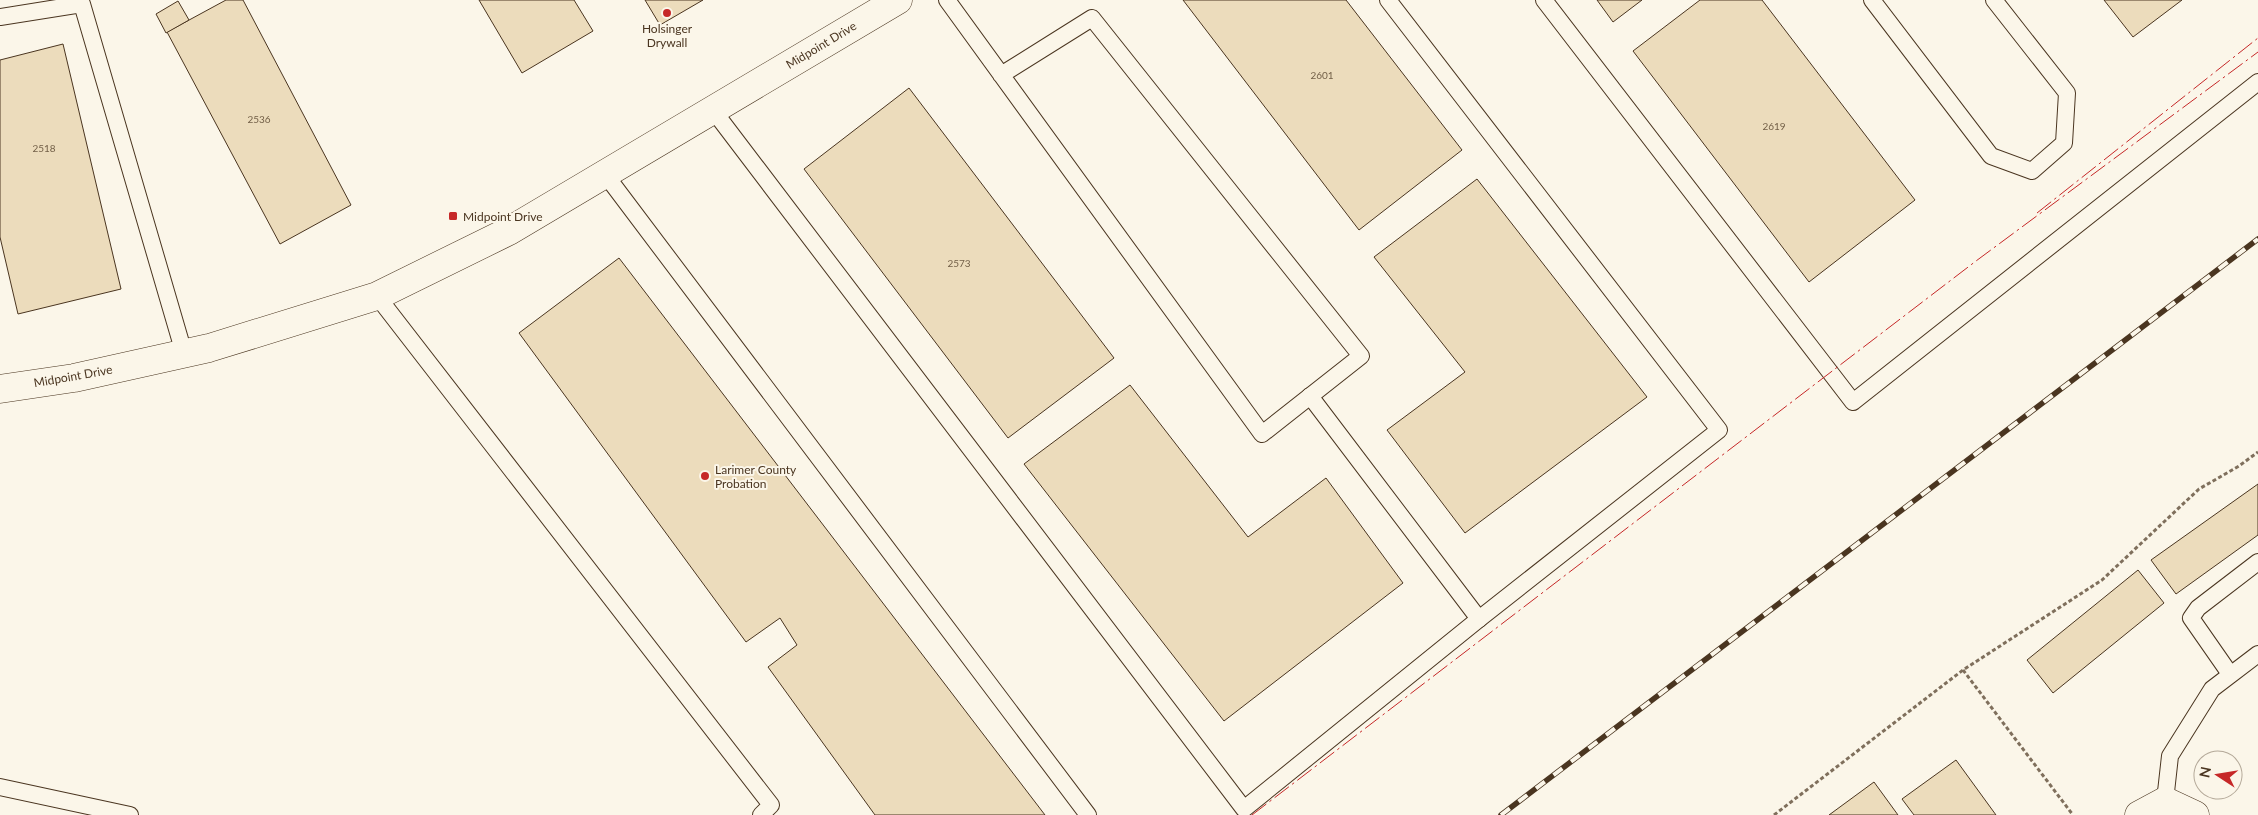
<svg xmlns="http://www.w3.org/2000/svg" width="2258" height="815" font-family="Lato,sans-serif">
<rect width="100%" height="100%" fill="#fbf6e9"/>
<g fill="#ecdcbc" stroke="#4a3520">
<path d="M226 0H243L351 205 280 244 167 32Z"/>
<path d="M479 0H574L593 31 522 73Z"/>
<path d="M645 0H703L660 25Z"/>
<path d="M1183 0H1346L1462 150 1359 230Z"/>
<path d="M1597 0H1642L1613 22Z"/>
<path d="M1700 0H1762L1915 200 1809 282 1633 51Z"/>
<path d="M2104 0H2182L2133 37Z"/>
<path d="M178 1 189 20 166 33 156 14Z"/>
<path d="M63 44 121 289 18 314 0 237V60Z"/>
<path d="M909 88 1114 358 1008 438 804 169Z"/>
<path d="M1477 179 1647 397 1465 533 1387 430 1465 372 1374 257Z"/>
<path d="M619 258 1045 815H875L768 667 797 645 780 618 746 642 519 333Z"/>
<path d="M1130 385 1248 537 1326 478 1403 583 1224 721 1024 464Z"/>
<path d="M2258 484V535L2176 594 2151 560Z"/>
<path d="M2138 570 2164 603 2053 693 2027 660Z"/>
<path d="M1956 760 1996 815H1914L1902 799Z"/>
<path d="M1874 782 1898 815H1829Z"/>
</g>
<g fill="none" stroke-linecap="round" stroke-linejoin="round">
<g stroke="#4a3520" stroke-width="18">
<g id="lane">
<path d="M947 0 1262 434 1361 356 1092 18 1001 75"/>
<path d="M1544 0 1853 402 2258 82"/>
<path d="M1872 0 1991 156 2032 171 2064 143 2067 93 1994 0"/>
<path d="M0 17 82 4 184 353"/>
<path d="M713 110 1244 809 1479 619 1719 430 1388 0"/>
<path d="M605 174 1088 815"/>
<path d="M377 296 771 805 761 815"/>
<path d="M1310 396 1479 619"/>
<path d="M2230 674 2191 618 2198 608 2258 562"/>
<path d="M0 787 130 815"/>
<path d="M2165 801 2170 756 2212 689 2258 654"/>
</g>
</g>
<g stroke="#4a3520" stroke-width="29">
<g id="street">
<path d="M0 389 74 378 209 348 377 296 509 231 898 0"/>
<path d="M2139 815 2165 801 2195 815"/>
</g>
</g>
<g stroke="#7f6f5c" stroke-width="3" stroke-dasharray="4 2.5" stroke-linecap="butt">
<path d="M1963 670 2073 815"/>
<path d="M1774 815 1963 670 2102 580 2199 489 2239 466 2258 452"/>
</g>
<use href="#lane" stroke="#fbf6e9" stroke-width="16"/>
<use href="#street" stroke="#fbf6e9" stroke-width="28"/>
<g stroke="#4a3520" stroke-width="5.5">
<path id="rail" d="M1501 815 2258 239"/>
</g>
<use href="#rail" stroke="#fbf6e9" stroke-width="4" stroke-dasharray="11" stroke-linecap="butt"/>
<g stroke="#c62828" stroke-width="1" stroke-dasharray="18 4 2.5 4" stroke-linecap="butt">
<path d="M2037 213 2258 38"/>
<path d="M1252 815 1976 261 2258 52"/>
</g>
</g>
<g fill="#c62828" stroke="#fbf6e9" stroke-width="2">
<circle cx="667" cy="13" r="5"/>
<rect x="448" y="211" width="10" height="10" rx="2.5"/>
<circle cx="705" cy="476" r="5"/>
</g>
<g text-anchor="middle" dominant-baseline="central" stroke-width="4" stroke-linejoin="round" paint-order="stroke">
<g font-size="10" fill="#725f47">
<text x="1322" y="75">2601</text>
<text x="259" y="119">2536</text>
<text x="1774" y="126">2619</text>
<text x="44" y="148">2518</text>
<text x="959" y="263">2573</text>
</g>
<g font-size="12" fill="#4a3520" stroke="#fbf6e9" text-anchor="start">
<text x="667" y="28" text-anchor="middle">Holsinger<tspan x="667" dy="14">Drywall</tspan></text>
<text x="463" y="216">Midpoint Drive</text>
<text x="715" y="469">Larimer County<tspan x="715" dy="14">Probation</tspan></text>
</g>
<g font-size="12" fill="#4a3520" stroke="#fbf6e9">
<text transform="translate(821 45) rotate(-31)">Midpoint Drive</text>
<text transform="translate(73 376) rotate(-10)">Midpoint Drive</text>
</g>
</g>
<g transform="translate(2218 775) rotate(282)"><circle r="24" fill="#fbf6e9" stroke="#b4a999"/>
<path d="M0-4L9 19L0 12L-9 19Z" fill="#c62828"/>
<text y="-8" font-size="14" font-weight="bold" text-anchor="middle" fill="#4a3520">N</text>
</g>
</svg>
